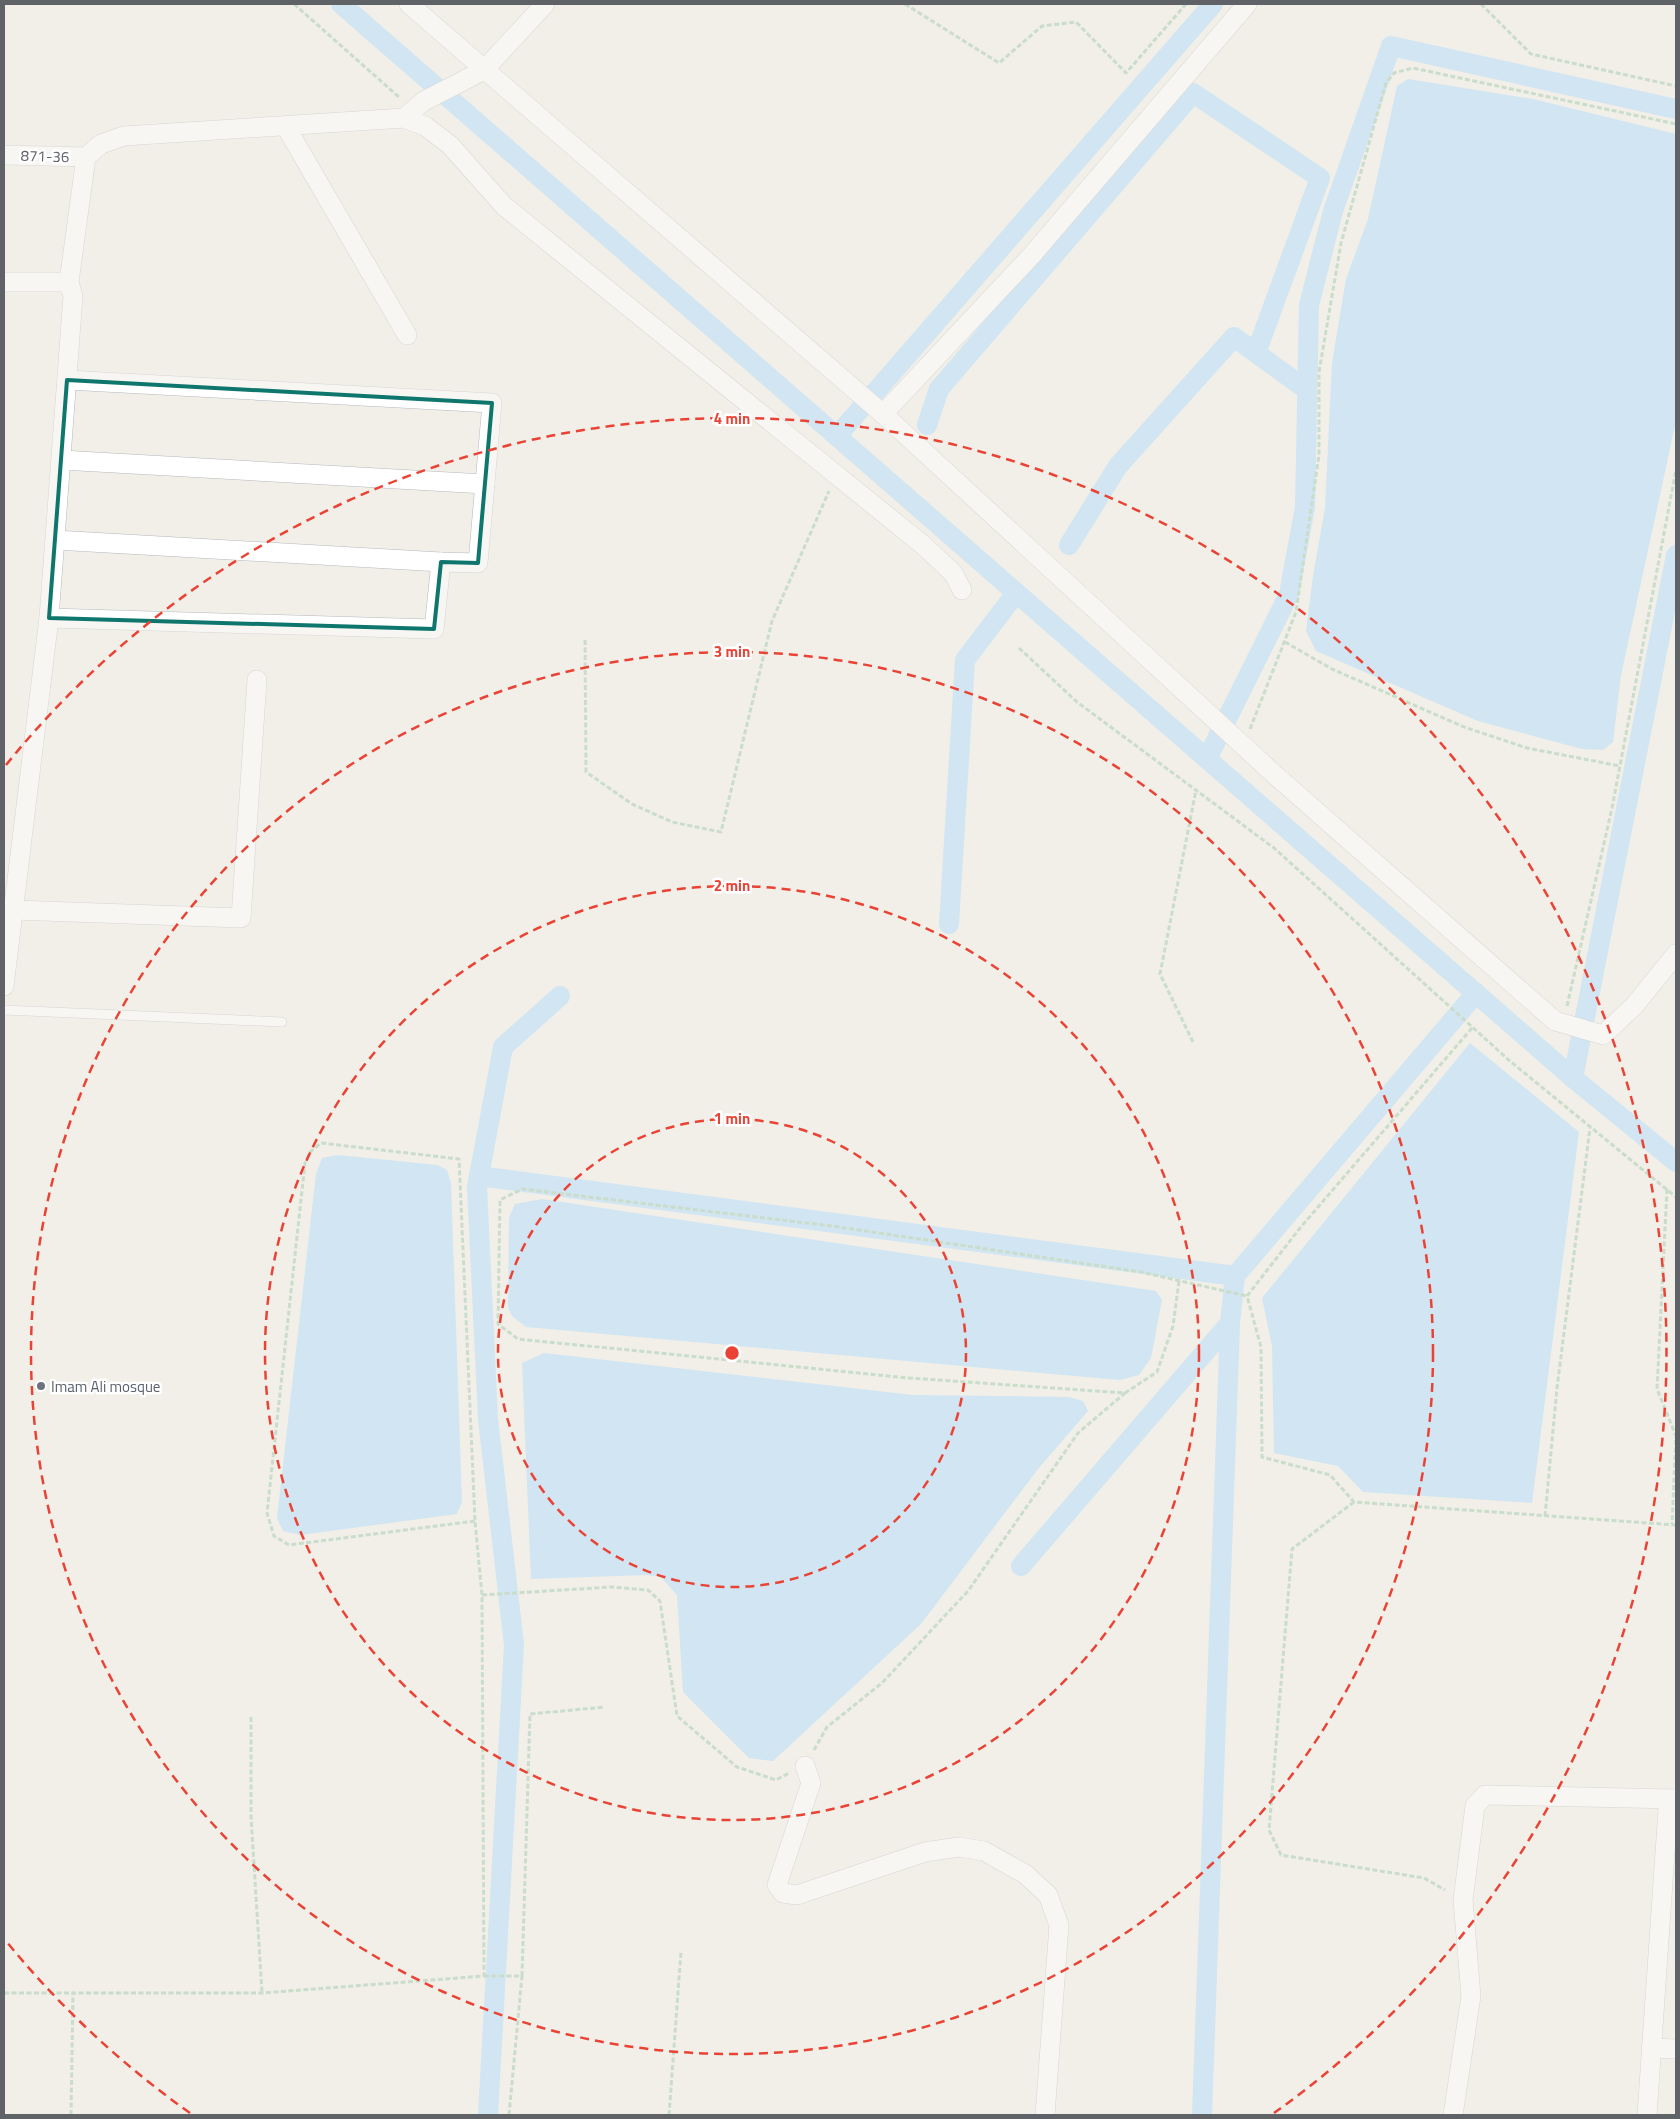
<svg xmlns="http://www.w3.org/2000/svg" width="1680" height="2119" font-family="'Titillium Web',sans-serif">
<rect width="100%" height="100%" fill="#f1efe8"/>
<g fill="#aadaff">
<path d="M1408 79 1533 99 1676 134V421L1621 675 1613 742 1603 750 1582 749 1478 721 1316 651 1306 631 1313 576 1325 508 1332 363 1346 279 1368 219 1397 86Z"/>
<path d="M1470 1043 1579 1132 1532 1503 1363 1492 1338 1466 1274 1453 1272 1346 1262 1298Z"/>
<path d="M338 1155 437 1165 447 1170 451 1183 462 1502 457 1514 300 1535 283 1531 277 1518 316 1174 322 1158Z"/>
<path d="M542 1199 1156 1291 1162 1300 1151 1358 1139 1375 1120 1380 526 1327 512 1316 508 1308 509 1218 515 1204Z"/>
<path d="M544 1353 913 1395 1069 1397 1083 1401 1088 1411 1038 1469 921 1624 773 1761 749 1758 683 1692 677 1595 661 1577 646 1575 531 1579 522 1363Z"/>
</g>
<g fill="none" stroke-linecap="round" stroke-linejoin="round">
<g stroke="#aadaff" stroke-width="20">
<path d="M341 4 1573 1078 1676 1162"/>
<path d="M927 425 939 389 1193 93 1320 178 1256 353"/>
<path d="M837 436 1213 4"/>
<path d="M1069 545 1118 466 1234 337 1307 390"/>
<path d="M1207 759 1289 594 1305 507 1309 305 1333 211 1391 46 1676 109"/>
<path d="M949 924 965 660 1016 593"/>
<path d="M1573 1078 1676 555"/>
<path d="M479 1176 1235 1276 1476 993"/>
<path d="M1021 1566 1230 1323 1235 1276"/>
<path d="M488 2115 514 1645 488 1419 477 1187 503 1047 560 996"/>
<path d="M1202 2115 1230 1323"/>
</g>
<g stroke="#b5b8bc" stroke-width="10">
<path id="service" d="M4 1010 282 1022"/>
</g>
<g stroke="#b5b8bc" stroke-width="20">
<g id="minor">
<path d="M409 4 883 414 1275 775 1555 1021 1603 1035 1634 1006 1676 954"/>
<path d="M404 118 424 101 484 70 545 4"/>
<path d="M286 127 407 335"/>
<path d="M4 155 86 157"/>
<path d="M4 282H69"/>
<path d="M883 414 1032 255 1247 4"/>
<path d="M61 460 485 484"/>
<path d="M55 540 441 562"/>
<path d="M49 618 434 629 441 562 478 563 492 403 67 380"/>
<path d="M14 910 241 918 257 680"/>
<path d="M4 986 49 618 73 296 69 282 86 157 101 144 124 136 404 118 425 126 450 145 504 206 923 545 953 573 962 590"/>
<path d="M805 1766 811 1783 777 1885 783 1893 797 1895 925 1852 959 1847 984 1851 1025 1874 1048 1895 1059 1925 1045 2115"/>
<path d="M1651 2048 1676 2049"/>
<path d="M1453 2115 1471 1996 1463 1900 1475 1806 1485 1795 1676 1799"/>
<path d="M1647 2115 1668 1809 1676 1799"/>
</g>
</g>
<g stroke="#9cc7a9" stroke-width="3" stroke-dasharray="5 2.5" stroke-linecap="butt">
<path d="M294 4 400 98"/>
<path d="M905 4 999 63 1042 26 1076 22 1126 73 1186 4"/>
<path d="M1481 4 1531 54 1676 86"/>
<path d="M585 640 586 772 632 804 672 822 721 832 772 621 829 491"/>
<path d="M1285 642 1332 669 1464 727 1527 748 1620 766"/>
<path d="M1019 648 1077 702 1274 848 1511 1062 1676 1197"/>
<path d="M1250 729 1296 612 1319 455V372L1341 243 1386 83 1394 73 1413 68 1676 124"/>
<path d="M1567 1006 1612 808 1676 470"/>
<path d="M1472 1028 1300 1228 1247 1296 1261 1347 1262 1457 1330 1475 1354 1502 1676 1525"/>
<path d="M1193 1042 1160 974 1196 790"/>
<path d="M1667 1189 1657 1389 1676 1436 1672 1524"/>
<path d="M1179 1281 1173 1326 1157 1372 1125 1393 909 1378 518 1339 498 1324 500 1200 522 1189 832 1226 1141 1272 1247 1296"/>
<path d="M1354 1502 1292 1549 1269 1830 1281 1855 1424 1878 1445 1890"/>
<path d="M1545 1516 1557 1388 1590 1128"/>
<path d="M482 1595 611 1587 648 1590 660 1601 677 1716 737 1767 776 1780 789 1773"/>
<path d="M251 1717V1816L262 1993"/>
<path d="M814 1750 827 1727 882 1683 968 1591 1078 1433 1125 1393"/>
<path d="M484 1976H522L509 2115"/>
<path d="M522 1976 530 1714 605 1707"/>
<path d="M4 1993H73"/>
<path d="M71 2115 73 1993H262L484 1976 482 1595 475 1521 459 1159 321 1143 310 1152 305 1163 267 1513 274 1536 289 1545 475 1521"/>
<path d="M669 2115 681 1952"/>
</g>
<use href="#service" stroke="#fff" stroke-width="9"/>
<use href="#minor" stroke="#fff" stroke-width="19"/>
</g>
<path d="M0 0H1680V2119H0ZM67 380 492 403 478 563 441 562 434 629 49 618Z" fill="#f1efe8" fill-opacity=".55" fill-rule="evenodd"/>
<path fill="none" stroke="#0f766e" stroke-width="4" stroke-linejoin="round" d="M67 380 492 403 478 563 441 562 434 629 49 618Z"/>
<g fill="none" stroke="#ea4335" stroke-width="2.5" stroke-dasharray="9 6">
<circle cx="732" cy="1353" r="234"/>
<circle cx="732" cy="1353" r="467"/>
<circle cx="732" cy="1353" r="701"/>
<path d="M190 2113A934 934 0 0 1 6 1941M6 765A934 934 0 1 1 1274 2113"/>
</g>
<circle fill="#6b7280" stroke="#fff" stroke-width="2" cx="41" cy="1386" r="5"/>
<g text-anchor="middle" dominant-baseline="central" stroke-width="5" stroke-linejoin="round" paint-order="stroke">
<g font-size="15" fill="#5f6368" stroke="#fff">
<text transform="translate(45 156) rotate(2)">871-36</text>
</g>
<g font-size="15" fill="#5b616d" stroke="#fff" text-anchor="start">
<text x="51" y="1386">Imam Ali mosque</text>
</g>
</g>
<circle cx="732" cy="1353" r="8" fill="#ea4335" stroke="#fff" stroke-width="2.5"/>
<g font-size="15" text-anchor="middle" font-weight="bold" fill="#ea4335" stroke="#fff" stroke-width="5" stroke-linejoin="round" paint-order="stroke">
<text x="732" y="424">4 min</text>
<text x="732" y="657">3 min</text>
<text x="732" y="891">2 min</text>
<text x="732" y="1124">1 min</text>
</g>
<rect width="1680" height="2119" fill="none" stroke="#5f6368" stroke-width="10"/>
</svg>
